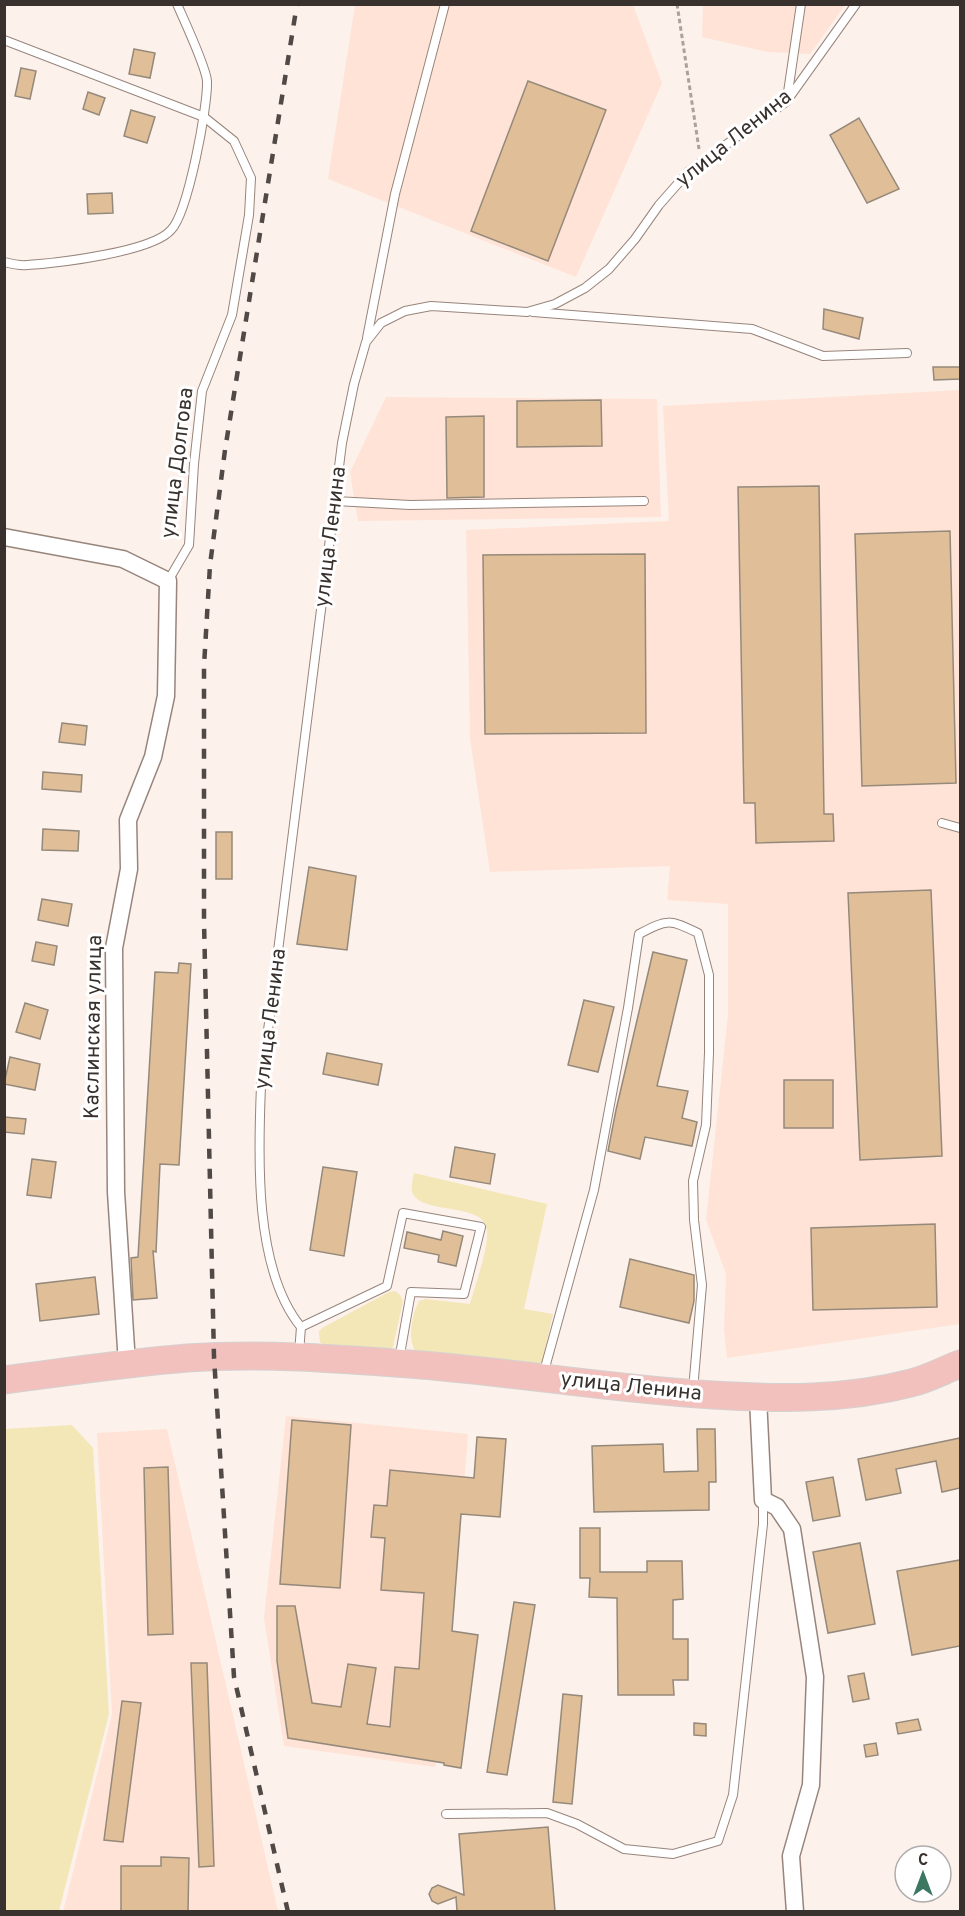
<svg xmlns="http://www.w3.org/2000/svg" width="965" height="1916" font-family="Overpass,sans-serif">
<rect width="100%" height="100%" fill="#fdf1eb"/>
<g fill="#fee3d6">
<path d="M355 5H633L662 83 576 277 328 179Z"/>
<path d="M703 5H845L810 54 767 52 702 37Z"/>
<path d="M960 390V1324L727 1358 724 1330 726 1274 706 1220 728 1014V904L667 900 670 866 490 872 470 739 466 530 669 521 663 406Z"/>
<path d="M386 397 657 399 661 517 358 521 350 472Z"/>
<path d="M286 1416 468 1434 444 1737 435 1767 284 1746 264 1618Z"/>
<path d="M167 1429 278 1911 63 1912 112 1714 97 1433Z"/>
</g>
<g fill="#f3e6b7">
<path d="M414 1173 547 1204 524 1309 553 1314 541 1366 416 1352C407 1340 412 1314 419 1301L426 1299 470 1304C475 1285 489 1248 487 1230 484 1201 421 1216 412 1192 411 1186 413 1179 414 1173Z"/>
<path d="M395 1291 400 1295 403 1301 393 1347 387 1351 324 1345 320 1342 319 1332 322 1328 389 1292Z"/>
<path d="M72 1425 93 1448 109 1714 59 1911H5V1429Z"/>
</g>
<g fill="#e0bf98" stroke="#95897b" stroke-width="1.5">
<path d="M134 49 155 53 150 78 129 74Z"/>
<path d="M21 68 36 71 30 99 15 96Z"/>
<path d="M528 81 606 110 548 261 471 231Z"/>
<path d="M88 92 105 98 99 115 83 109Z"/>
<path d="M131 110 155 117 147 143 124 136Z"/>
<path d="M859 118 899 189 867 203 830 135Z"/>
<path d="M112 193 113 213 88 214 87 194Z"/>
<path d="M824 309 863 318 859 339 823 329Z"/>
<path d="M933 367H960V379L934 380Z"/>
<path d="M601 400 602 446 517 447V401Z"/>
<path d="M484 416V497L447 498 446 417Z"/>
<path d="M819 486 824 814H833L834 841 756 843 755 803H744L738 487Z"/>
<path d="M950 531 956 783 862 786 855 534Z"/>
<path d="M645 554 646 733 485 734 483 555Z"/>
<path d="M62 723 87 726 85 745 59 742Z"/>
<path d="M43 772 82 775 81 792 42 789Z"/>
<path d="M43 829 79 831 78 851 42 850Z"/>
<rect x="216" y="832" width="16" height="47"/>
<path d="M309 867 356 876 347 950 297 944Z"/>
<path d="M931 890 942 1156 860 1160 848 893Z"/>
<path d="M42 899 72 904 68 926 38 920Z"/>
<path d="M36 942 57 946 54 965 32 961Z"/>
<path d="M653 952 687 960 657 1086 688 1091 682 1118 697 1122 692 1146 645 1137 640 1159 608 1151 616 1110Z"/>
<path d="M179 963 191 964 179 1165 160 1164 156 1252 153 1251 157 1298 133 1300 131 1258 138 1257 155 972 178 973Z"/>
<path d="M584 1000 614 1007 598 1072 568 1065Z"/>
<path d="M25 1003 48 1010 40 1039 16 1032Z"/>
<path d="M327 1053 382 1064 378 1085 323 1074Z"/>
<path d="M10 1057 40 1064 35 1090 4 1084Z"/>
<rect x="784" y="1080" width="49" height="48"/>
<path d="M4 1117 26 1119 24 1134 4 1132Z"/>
<path d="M455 1147 495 1154 490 1184 450 1177Z"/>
<path d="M32 1159 56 1162 51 1198 27 1195Z"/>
<path d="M323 1167 357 1172 344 1256 310 1250Z"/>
<path d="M935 1224 937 1307 813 1310 811 1228Z"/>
<path d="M443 1231 463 1236 456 1266 438 1262 439 1255 404 1248 407 1232 441 1240Z"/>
<path d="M630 1259 694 1275V1301L689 1323 620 1307Z"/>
<path d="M95 1277 99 1314 40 1321 36 1284Z"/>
<path d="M292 1420 351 1425 340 1588 280 1584Z"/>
<path d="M697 1429H715L716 1482H709V1510L594 1512 592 1446 663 1444 664 1472 698 1471Z"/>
<path d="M477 1437 506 1439 500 1517 461 1514 452 1631 478 1635 461 1768 444 1765V1763L288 1738 277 1661V1606H295L312 1703 341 1707 348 1664 376 1668 367 1724 390 1727 395 1667 419 1669 424 1593 381 1590 385 1538 371 1537 374 1505 387 1506 390 1470 474 1478Z"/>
<path d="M960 1438V1488L942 1492 936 1461 896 1469 901 1493 866 1500 858 1459Z"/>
<path d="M168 1467 173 1634 148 1635 144 1468Z"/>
<path d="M833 1477 840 1516 813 1521 806 1482Z"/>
<path d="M580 1528H600V1572H647V1561H682L683 1599 673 1600V1639H688V1680H673L674 1695H618L617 1598 589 1597 590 1578H580Z"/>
<path d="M860 1543 875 1624 828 1633 813 1552Z"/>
<path d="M960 1560V1646L912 1655 897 1571Z"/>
<path d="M514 1602 535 1605 507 1775 487 1772Z"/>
<path d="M191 1663H207L214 1866 199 1867Z"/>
<path d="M864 1673 869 1699 853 1702 848 1676Z"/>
<path d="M563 1694 582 1696 572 1804 553 1802Z"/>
<path d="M122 1701 141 1703 123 1842 104 1840Z"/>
<path d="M918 1719 921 1730 898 1734 896 1723Z"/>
<path d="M694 1723 706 1724V1736L694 1735Z"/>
<path d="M876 1743 878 1755 866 1757 864 1745Z"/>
<path d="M548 1827 555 1911H457L456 1897 438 1904 432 1901 429 1894 432 1888 438 1885 464 1895 459 1834Z"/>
<path d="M161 1857 189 1858 188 1911H121V1866H161Z"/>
</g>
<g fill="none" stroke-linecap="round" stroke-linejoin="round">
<g stroke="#97857c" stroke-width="10">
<g id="lane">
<path d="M4 40 204 117 234 141 251 178 249 215 232 315 202 391 194 464 189 545 168 581"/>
<path d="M787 99 801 4"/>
<path d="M4 262C12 264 20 266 27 265 58 263 152 252 171 230 188 213 208 106 207 81 206 67 184 20 177 4"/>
<path d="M533 312 752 329 823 356 907 353"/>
<path d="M367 338 395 194 445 4"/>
<path d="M335 501 410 505 644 501"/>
<path d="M942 823 960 828"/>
<path d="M301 1327 387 1286 403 1213 481 1227 464 1294 411 1292 399 1360"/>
<path d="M299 1353 301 1327C254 1270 258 1157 261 1086L342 443 354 384 366 342 381 323 405 311 431 306 527 312 555 304 585 288 609 269 635 239 659 205 689 171 786 102 856 4"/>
<path d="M543 1375 594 1190 628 1008 639 934C668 919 669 919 698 933L709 975V1053L706 1125 693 1181 694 1220 702 1285 693 1390"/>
<path d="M446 1814 547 1813 577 1824 624 1849 673 1854 718 1841 733 1795 763 1524V1500"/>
</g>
</g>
<g stroke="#97857c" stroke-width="19">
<g id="street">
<path d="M4 537 123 559 168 581 166 696 153 757 128 820 129 869 114 948 116 1192 127 1364"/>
<path d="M758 1398 763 1500 777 1507 792 1529 815 1677 811 1785 791 1856 795 1912"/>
</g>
</g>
<g stroke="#d3d2d1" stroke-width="29">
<path id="primary" d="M4 1380C65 1372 126 1363 187 1358 257 1353 326 1358 395 1363 502 1370 607 1389 713 1395 779 1399 846 1400 911 1383 928 1379 944 1370 960 1364"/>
</g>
<path stroke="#aca29c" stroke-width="3" stroke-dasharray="4.5 3" stroke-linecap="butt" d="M677 4 699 149"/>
<use href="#lane" stroke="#fff" stroke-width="8"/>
<use href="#street" stroke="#fff" stroke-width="16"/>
<use href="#primary" stroke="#f2c1be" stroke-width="27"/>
<path stroke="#514945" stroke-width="4.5" stroke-dasharray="10 10" stroke-linecap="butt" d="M288 1912 234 1677 214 1357 204 921V666L210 565 225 450 297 4"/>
</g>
<g text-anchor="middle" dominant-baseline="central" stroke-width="6" stroke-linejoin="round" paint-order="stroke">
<g font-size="21" fill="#38312d" stroke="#fff">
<text transform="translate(734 139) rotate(-39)">улица Ленина</text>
<text transform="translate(178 463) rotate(-83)">улица Долгова</text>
<text transform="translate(331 537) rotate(-83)">улица Ленина</text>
<text transform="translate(271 1019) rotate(-83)">улица Ленина</text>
<text transform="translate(94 1027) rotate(-89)">Каслинская улица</text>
<text transform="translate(631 1387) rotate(6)">улица Ленина</text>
</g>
</g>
<rect width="965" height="1916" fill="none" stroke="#38312d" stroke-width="12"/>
<g transform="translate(923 1874)"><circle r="28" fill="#ffffff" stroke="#afadab" stroke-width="1.5"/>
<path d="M0-4.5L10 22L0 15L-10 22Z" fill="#3c7761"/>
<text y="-9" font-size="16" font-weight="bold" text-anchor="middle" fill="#38312d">С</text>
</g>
</svg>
